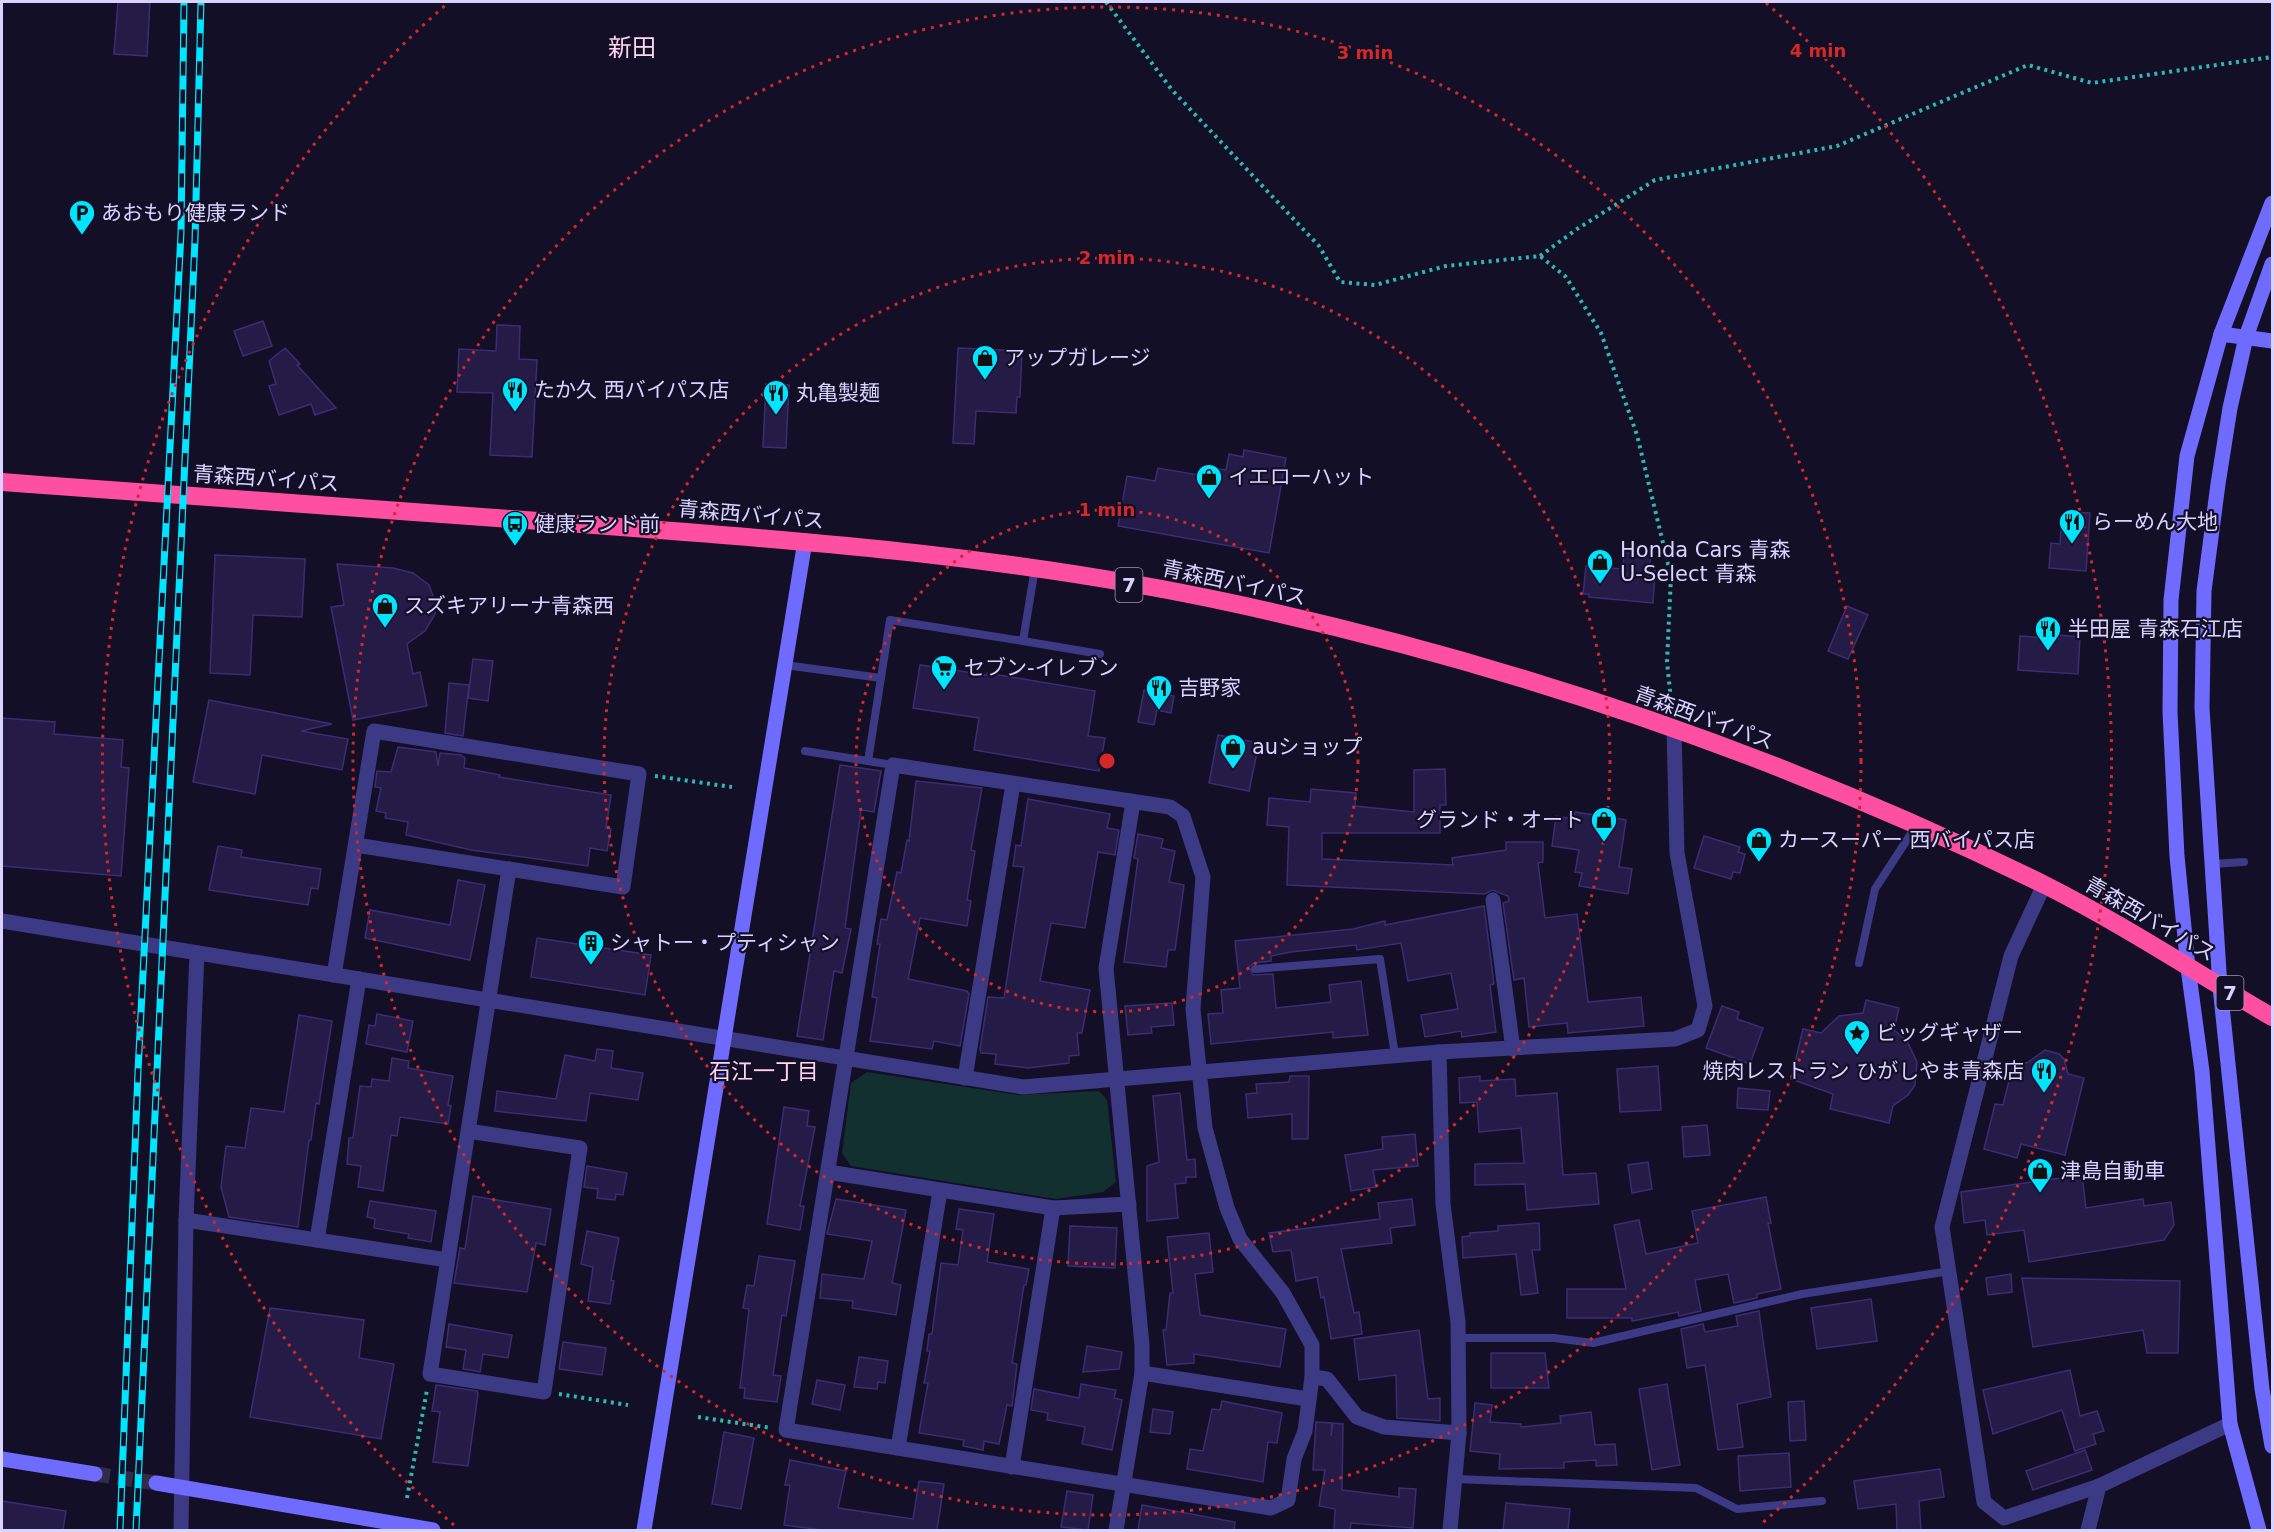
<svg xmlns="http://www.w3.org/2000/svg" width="2274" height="1532" font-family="'DejaVu Sans','Noto Sans JP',sans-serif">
<rect width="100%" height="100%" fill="#130f26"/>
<path fill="#12302f" d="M867 1072 1018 1095 1099 1091 1107 1100 1116 1182 1103 1192 1056 1199 851 1166 842 1153 851 1083Z"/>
<g fill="#241b47" stroke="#3b2d73" stroke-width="1.5">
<path d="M118 2H150L147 56 114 54Z"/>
<path d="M263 321 272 346 243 356 234 331Z"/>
<path d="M497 325 520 326 519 359 537 360 532 457 490 455 493 393 457 392 459 349 496 351Z"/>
<path d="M285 348 300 364 297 365 336 408 315 415 311 404 279 415 269 386 276 384 269 361Z"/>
<path d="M958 348 1022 351 1020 397H1017L1016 413 976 411 974 444 953 443Z"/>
<path d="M766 384 789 385 786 448 763 447Z"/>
<path d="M1244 450 1286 458 1269 553 1118 526 1127 476 1155 481 1158 468 1210 477 1212 468 1226 470 1229 454 1243 457Z"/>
<path d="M2071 512 2090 513 2086 571 2049 568 2051 543 2060 544 2061 528Z"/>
<path d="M1624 553 1651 555 1649 570 1655 571 1653 603 1589 597V594H1583L1586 566 1623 569Z"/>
<path d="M215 555 305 559 302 617 253 615 250 675 210 673Z"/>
<path d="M337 564 393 568 413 573 429 585 436 604 435 614 425 631 407 644 413 674 420 672 427 706 353 720 331 607 344 605Z"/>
<path d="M1847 606 1868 615 1848 659 1828 651Z"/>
<path d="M2058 635 2080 637 2078 674 2018 670 2020 636 2058 639Z"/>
<path d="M473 659 493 661 488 701 468 698Z"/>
<path d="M920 665 986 675 987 673 1095 691 1088 736 1105 738 1099 771 974 750 979 718 913 708Z"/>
<path d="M449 683 469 685 463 736 445 733Z"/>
<path d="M1144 690 1174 696 1171 713 1157 710 1154 725 1138 722Z"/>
<path d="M209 700 332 724 301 731 348 739 342 770 262 755 255 794 193 782Z"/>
<path d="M2 718 55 722 54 734 123 740 121 767 129 768 121 876 2 866Z"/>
<path d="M1218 735 1259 743 1249 791 1209 783Z"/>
<path d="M398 747 436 752 438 766 440 753 461 755 465 758 464 768 500 775 499 777 611 795 606 828 611 829 607 851 590 848 588 866 471 850 406 835 408 822 385 818 386 813 376 811 381 788 375 787 377 771 391 772Z"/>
<path d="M840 765 881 771 874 812 861 810 845 928 851 929 842 973 834 971 823 1040 797 1036Z"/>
<path d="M1445 769 1446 805H1440V833H1322V859L1453 865 1452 858 1506 850V842H1543V862L1538 863 1545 918 1577 914 1588 1002 1641 997 1644 1026 1568 1033 1567 1023 1529 1027 1524 978 1514 980 1503 903 1509 901 1508 896 1492 890 1485 894 1287 885 1289 827 1267 825 1269 798 1310 802 1311 789 1356 793 1355 806 1414 812V770Z"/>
<path d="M916 781 982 788 971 850 975 851 967 900 971 901 967 926 920 918 908 979 967 991 969 994 960 1046 934 1041 932 1049 870 1041 877 998 872 997 880 944H877L881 919 887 920 897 872 901 873 907 840 909 841Z"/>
<path d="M1028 799 1110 814 1107 828 1119 830 1115 855 1098 852 1085 928 1051 923 1040 981 1090 990 1082 1033H1077L1079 1055 1069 1056V1063L1028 1068 995 1064 996 1054 981 1053 980 1049 988 997 1004 998 1024 867 1013 866 1016 845 1021 846Z"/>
<path d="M1575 812 1626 820 1619 867 1632 869 1628 894 1579 886 1582 873 1575 872 1579 850 1552 846 1556 816 1574 819Z"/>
<path d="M1138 834 1163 839 1161 848 1175 851 1169 882 1184 885 1175 950H1168L1166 967 1124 962 1138 859 1134 858Z"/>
<path d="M1704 836 1740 847 1738 852 1745 854 1740 873 1733 872 1731 879 1694 868Z"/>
<path d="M218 846 242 850 241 857 321 869 318 889 311 888 308 905 209 890Z"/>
<path d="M458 880 485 885 470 960 365 938 370 910 450 925Z"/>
<path d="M1484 906 1494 984 1490 985 1496 1032 1462 1037 1461 1031 1425 1037 1421 1015 1458 1009 1451 973 1408 981 1401 943 1357 950 1356 945 1291 952 1271 956V961L1254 963 1249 967 1253 975 1273 974 1276 1008 1331 1002 1329 985 1361 981 1368 1035 1333 1038V1032L1211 1044 1208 1014 1223 1013 1221 990 1240 988 1235 941 1353 929 1385 921V925Z"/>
<path d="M537 938 651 955 645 995 531 977Z"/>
<path d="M1866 1000 1899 1008 1894 1030 1907 1041 1917 1062 1915 1085 1908 1095 1893 1106 1889 1123 1830 1109 1833 1094 1791 1079 1803 1029 1821 1033 1839 1016 1863 1013Z"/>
<path d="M1172 1003 1174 1025 1151 1027 1152 1033 1128 1035 1125 1006Z"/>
<path d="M1722 1006 1739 1012 1737 1019 1763 1028 1750 1064 1706 1048Z"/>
<path d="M377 1014 413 1021 407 1052 366 1044 369 1025 375 1026Z"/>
<path d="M299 1015 332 1021 319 1104 316 1103 311 1140H309L298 1227 229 1217 221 1187 226 1146 245 1148 251 1108 284 1112Z"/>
<path d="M597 1049 613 1051 611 1068 643 1073 638 1100 590 1093 586 1121 495 1111 497 1091 556 1099 565 1055 595 1061Z"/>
<path d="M2045 1050 2059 1054 2064 1059 2068 1074 2084 1078 2065 1155 2021 1144 2017 1158 1984 1149 1995 1104 2003 1105 2014 1061 2027 1063Z"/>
<path d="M392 1058 409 1061 408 1068 453 1076 448 1105 451 1106 448 1124 400 1117 397 1136 391 1135 383 1191 358 1187 361 1166 347 1164 349 1138H353L360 1086 371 1087 372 1079 389 1081Z"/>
<path d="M1658 1066 1661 1110 1620 1112 1617 1069Z"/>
<path d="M1290 1076H1309L1308 1139H1292V1114L1248 1118 1246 1094 1257 1093 1256 1084 1289 1082Z"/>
<path d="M1480 1076V1081L1515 1079 1516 1096 1557 1093 1563 1175 1596 1173 1599 1204 1527 1210 1525 1184 1475 1185V1164L1524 1163 1521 1128 1479 1132 1477 1102 1460 1103 1459 1078Z"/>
<path d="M1738 1088 1770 1091 1768 1110 1737 1108Z"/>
<path d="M1180 1093 1187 1160 1195 1159 1196 1177H1186V1183L1175 1184 1178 1218 1147 1221V1166L1159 1162 1153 1096Z"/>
<path d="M784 1107 809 1111 807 1126 815 1127 800 1206H804L800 1230 767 1224Z"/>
<path d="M1707 1125 1710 1155 1684 1157 1682 1127Z"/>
<path d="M1415 1134 1418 1166 1373 1170 1376 1187 1351 1191 1345 1155 1383 1149 1382 1137Z"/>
<path d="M1648 1162 1652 1189 1632 1193 1628 1165Z"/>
<path d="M587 1166 627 1173 623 1195 616 1194 615 1200 597 1198 598 1189 584 1187Z"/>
<path d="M2082 1175 2086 1208 2143 1199 2144 1206 2171 1202 2174 1225 2164 1240 2029 1262 2024 1230 1987 1235 1985 1220 1964 1223 1961 1192Z"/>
<path d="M473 1196 551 1209 545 1245 536 1243 527 1292 454 1283 460 1248 465 1249Z"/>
<path d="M1766 1197 1771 1223H1768L1781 1289 1757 1294V1298L1734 1303 1728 1274 1695 1280 1701 1311 1679 1316 1678 1312 1632 1321V1318H1567V1289H1626L1614 1225 1639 1220 1646 1254 1698 1243 1692 1211Z"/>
<path d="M836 1199 906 1210 892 1283 901 1285 896 1315 852 1308 853 1301 820 1298 822 1274 864 1279 872 1241 827 1234Z"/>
<path d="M1412 1199 1415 1225 1390 1228 1392 1243 1341 1249 1354 1313 1359 1312 1362 1334 1331 1339 1324 1297 1321 1298 1317 1277 1296 1281 1291 1250 1273 1252 1269 1233 1380 1219 1378 1203Z"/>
<path d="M370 1201 436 1211 431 1242 408 1238 409 1234 374 1228 375 1219 367 1217Z"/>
<path d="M959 1209 994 1214 987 1262 1029 1269 1026 1285H1024L1012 1363 1017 1364 1012 1406 1007 1405 999 1444 984 1441 983 1450 963 1446 964 1440 919 1433 928 1383H924L930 1351H927L929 1334H932L941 1263 958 1265 963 1230 956 1229Z"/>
<path d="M1539 1223 1540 1250H1532L1538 1293 1521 1295 1516 1254 1463 1258 1462 1237 1470 1236V1233L1498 1231V1226Z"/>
<path d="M1070 1226 1117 1228 1115 1268 1068 1266Z"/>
<path d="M587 1231 619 1238 611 1280 614 1281 610 1304 588 1301 593 1267 581 1264Z"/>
<path d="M1209 1233 1213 1272 1195 1274 1200 1315 1286 1329 1280 1367 1194 1354V1363L1167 1365 1163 1330H1166L1170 1293H1173L1167 1237Z"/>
<path d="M759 1256 795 1261 786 1316 782 1315 773 1375 781 1376 777 1402 744 1398 745 1388H740L749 1309 743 1308 747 1285 754 1286Z"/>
<path d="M2011 1274 2012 1292 1988 1295 1986 1278Z"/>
<path d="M2022 1278 2180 1281 2178 1353H2147L2143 1330 2033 1347Z"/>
<path d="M1871 1299 1877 1341 1817 1349 1811 1308Z"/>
<path d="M270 1308 364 1320 359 1358 394 1364 381 1439 250 1417Z"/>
<path d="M1759 1311 1771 1397 1737 1404 1743 1447 1718 1450 1705 1365 1687 1368 1681 1329 1703 1324 1705 1332 1738 1326 1736 1316Z"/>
<path d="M449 1324 512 1335 508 1358 483 1354 480 1372 463 1369 466 1350 446 1347Z"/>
<path d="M1419 1330 1428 1399 1440 1398V1421L1397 1418 1396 1375 1359 1380 1354 1339Z"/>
<path d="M563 1342 606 1348 602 1375 559 1369Z"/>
<path d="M1087 1346 1122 1352 1119 1369 1083 1372Z"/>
<path d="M1491 1353H1545L1549 1388H1491Z"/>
<path d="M859 1357 888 1361 885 1383 878 1382 877 1389 854 1387Z"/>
<path d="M2070 1370 2080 1416 2097 1411 2104 1431 2093 1434 2096 1444 2075 1451 2062 1410 1993 1434 1983 1390Z"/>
<path d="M817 1380 845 1385 840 1410 812 1404Z"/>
<path d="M1081 1384 1116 1390 1114 1398 1122 1400 1112 1450 1082 1444 1085 1427 1047 1420 1048 1413 1031 1410 1034 1389 1079 1398Z"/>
<path d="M1667 1384 1680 1465 1652 1470 1639 1389Z"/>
<path d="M436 1385 477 1391 478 1394 468 1466 433 1462 440 1412 432 1411Z"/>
<path d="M1222 1401 1282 1413 1277 1443 1268 1442 1263 1482 1187 1469 1190 1449 1203 1451 1212 1409 1220 1410Z"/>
<path d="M1804 1401 1806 1440 1790 1441 1788 1402Z"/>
<path d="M1475 1403 1492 1405 1490 1422 1521 1424V1427L1561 1423 1560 1416 1591 1412 1595 1445 1615 1444 1617 1465 1596 1466V1460L1564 1462V1468L1499 1469 1500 1454 1470 1451Z"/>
<path d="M1153 1409 1173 1412 1170 1434 1150 1432Z"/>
<path d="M1316 1422 1332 1423 1331 1436 1333 1423 1343 1424 1342 1490 1399 1497V1488L1416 1489 1413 1528 1351 1523 1350 1530H1334L1335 1509 1319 1506 1325 1470H1313Z"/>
<path d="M724 1432 754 1438 741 1509 712 1504Z"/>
<path d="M2085 1450 2092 1470 2033 1490 2026 1471Z"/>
<path d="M1789 1453 1791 1487 1740 1491 1738 1456Z"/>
<path d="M790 1460 846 1471 838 1508 913 1519 919 1481 944 1484 937 1530H822L784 1525 790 1485H785Z"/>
<path d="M1940 1469 1944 1497 1919 1501 1921 1530H1897L1896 1504 1858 1509 1854 1481Z"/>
<path d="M1067 1491 1093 1495 1088 1530 1061 1527Z"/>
<path d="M2 1501 66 1511 63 1530H2Z"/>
<path d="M1506 1503 1570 1509 1568 1530H1503Z"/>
<path d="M1142 1505 1235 1522 1234 1530H1138Z"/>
</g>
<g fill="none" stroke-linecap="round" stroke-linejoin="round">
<path stroke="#312d47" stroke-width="15" stroke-dasharray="15 8" stroke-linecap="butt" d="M95 1474 156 1483"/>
<g stroke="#2fb8b0" stroke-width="4" stroke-dasharray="3 4.5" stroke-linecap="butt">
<path d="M1106 2 1172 90 1319 246 1340 282 1375 285 1446 266 1540 256 1566 277 1601 333 1637 435 1671 576 1667 662 1672 709"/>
<path d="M1540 256 1577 229 1655 180 1837 146 2028 65 2092 83 2272 57"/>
<path d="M655 776 732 787"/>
<path d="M559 1394 628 1405"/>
<path d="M698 1417 771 1428"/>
<path d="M407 1498 427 1390"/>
</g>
<g stroke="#3d3a85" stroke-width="8">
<path d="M1023 641 1100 654"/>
<path d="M785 665 881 678"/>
<path d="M805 751 893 765"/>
<path d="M868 761 890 620 1023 641 1035 568"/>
<path d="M2212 864 2244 862"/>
<path d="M1859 963 1875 889 1916 826"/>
<path d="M1255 969 1380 959 1395 1055"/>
<path d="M1458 1338H1554L1593 1343 1802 1294 1950 1271"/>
<path d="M1455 1479 1696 1488 1737 1509 1822 1501"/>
</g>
<g stroke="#3d3a85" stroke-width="15">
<path d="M893 765 1170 807 1183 816 1203 877 1193 1009 1205 1128 1227 1208 1240 1239 1283 1293 1312 1345V1377L1305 1431 1294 1459 1288 1500 1271 1508 786 1430Z"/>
<path d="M2044 885 2011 956 1942 1227 1984 1502 2004 1518 2099 1486"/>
<path d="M1493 900 1513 1049"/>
<path d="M2 921 1023 1087 1439 1052"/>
<path d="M334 975 374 731 639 774 623 887 356 845"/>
<path d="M965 1078 1013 784"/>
<path d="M468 1131 580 1148 544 1392 430 1374 509 869"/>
<path d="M828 1172 1053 1208 1129 1204"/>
<path d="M186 1220 447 1260"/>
<path d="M317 1240 359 979"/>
<path d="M1142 1373 1308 1399"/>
<path d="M1312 1377 1327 1379 1357 1417 1384 1427 1459 1433"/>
<path d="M898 1448 940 1191"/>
<path d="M1012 1467 1053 1208"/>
<path d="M181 1530 186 1220 197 953"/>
<path d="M1116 1530 1142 1373V1345L1106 968 1133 802"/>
<path d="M1450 1530 1459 1433 1458 1322 1443 1204 1439 1052 1675 1039 1698 1030 1705 1006 1677 853 1674 728"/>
<path d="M2088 1530 2099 1486 2230 1424"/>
</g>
<g stroke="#6f6bff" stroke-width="15">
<path d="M2272 264 2246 337 2230 408 2218 484 2204 591 2202 708 2220 987 2262 1389 2272 1446"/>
<path d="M2221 334 2272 341"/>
<path d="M2 1459 95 1474"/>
<path d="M156 1483 433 1530"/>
<path d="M644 1530 805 541"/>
<path d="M2259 1530 2230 1424 2202 1071 2188 968 2177 856 2170 712 2171 600 2187 456 2221 334 2272 203"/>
</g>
<path stroke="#ff4fa3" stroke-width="18" d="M2 482C199 497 396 511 594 525 811 541 1028 558 1241 605 1519 666 1792 760 2047 886 2124 925 2198 974 2272 1017"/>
<g stroke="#00e5ff" stroke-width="7">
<g id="rail">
<path d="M120 1530 138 1071 181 233 184 2"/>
<path d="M136 1530 195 240 201 2"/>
</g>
</g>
<use href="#rail" stroke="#130f26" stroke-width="4.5" stroke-dasharray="14" stroke-linecap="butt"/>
</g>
<g fill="none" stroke="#d62828" stroke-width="3" stroke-dasharray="3 6">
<circle cx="1107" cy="761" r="251"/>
<circle cx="1107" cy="761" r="503"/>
<circle cx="1107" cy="761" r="754"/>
<path d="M454 1525A1005 1005 0 0 1 448 3M1766 3A1005 1005 0 0 1 1760 1525"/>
</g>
<defs>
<g id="parking-pin" transform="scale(1.35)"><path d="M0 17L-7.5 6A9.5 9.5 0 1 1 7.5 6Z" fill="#00e5ff" stroke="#130f26"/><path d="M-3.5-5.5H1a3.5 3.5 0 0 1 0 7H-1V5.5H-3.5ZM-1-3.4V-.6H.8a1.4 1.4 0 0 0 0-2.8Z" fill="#111"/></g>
<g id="shop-pin" transform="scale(1.35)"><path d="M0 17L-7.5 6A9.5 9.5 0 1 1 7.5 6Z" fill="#00e5ff" stroke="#130f26"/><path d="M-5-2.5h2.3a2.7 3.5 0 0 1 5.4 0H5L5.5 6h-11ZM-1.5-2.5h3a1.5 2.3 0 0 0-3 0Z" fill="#111"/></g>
<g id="restaurant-pin" transform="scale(1.35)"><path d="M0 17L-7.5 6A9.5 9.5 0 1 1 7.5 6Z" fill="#00e5ff" stroke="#130f26"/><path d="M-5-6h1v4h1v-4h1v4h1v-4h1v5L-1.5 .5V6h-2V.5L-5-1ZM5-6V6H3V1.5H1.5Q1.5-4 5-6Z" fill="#111"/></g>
<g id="bus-pin" transform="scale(1.35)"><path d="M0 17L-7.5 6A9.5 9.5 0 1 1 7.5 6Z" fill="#00e5ff" stroke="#130f26"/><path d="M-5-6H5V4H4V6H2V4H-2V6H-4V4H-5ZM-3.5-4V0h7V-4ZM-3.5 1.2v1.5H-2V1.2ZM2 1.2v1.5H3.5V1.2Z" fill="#111"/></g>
<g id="supermarket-pin" transform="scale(1.35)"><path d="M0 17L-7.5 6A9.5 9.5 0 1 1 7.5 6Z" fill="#00e5ff" stroke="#130f26"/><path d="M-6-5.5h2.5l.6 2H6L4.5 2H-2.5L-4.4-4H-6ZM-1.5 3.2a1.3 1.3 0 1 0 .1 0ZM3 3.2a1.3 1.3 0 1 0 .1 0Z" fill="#111"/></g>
<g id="building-pin" transform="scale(1.35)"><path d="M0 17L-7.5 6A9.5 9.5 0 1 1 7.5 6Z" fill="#00e5ff" stroke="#130f26"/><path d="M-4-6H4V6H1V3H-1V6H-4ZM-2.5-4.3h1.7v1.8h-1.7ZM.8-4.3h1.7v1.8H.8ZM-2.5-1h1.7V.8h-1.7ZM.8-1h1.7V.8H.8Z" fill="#111"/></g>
<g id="sight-pin" transform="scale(1.35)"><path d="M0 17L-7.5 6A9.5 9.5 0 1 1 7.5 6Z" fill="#00e5ff" stroke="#130f26"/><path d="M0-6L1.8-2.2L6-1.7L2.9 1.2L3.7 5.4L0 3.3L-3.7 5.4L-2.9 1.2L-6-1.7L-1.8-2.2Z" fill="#111"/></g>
</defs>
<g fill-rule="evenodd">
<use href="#parking-pin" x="82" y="213"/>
<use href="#shop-pin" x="985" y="358"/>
<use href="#restaurant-pin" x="515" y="390"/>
<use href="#restaurant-pin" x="776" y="393"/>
<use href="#shop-pin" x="1209" y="477"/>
<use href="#restaurant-pin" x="2072" y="522"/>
<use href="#bus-pin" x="515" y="524"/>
<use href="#shop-pin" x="1600" y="562"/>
<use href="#shop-pin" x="385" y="606"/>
<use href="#restaurant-pin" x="2048" y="629"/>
<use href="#supermarket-pin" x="944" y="668"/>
<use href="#restaurant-pin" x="1159" y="688"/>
<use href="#shop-pin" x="1233" y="747"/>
<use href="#shop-pin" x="1604" y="820"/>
<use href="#shop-pin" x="1759" y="840"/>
<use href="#building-pin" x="591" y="943"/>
<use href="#sight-pin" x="1857" y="1033"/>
<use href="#restaurant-pin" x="2044" y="1071"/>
<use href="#shop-pin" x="2040" y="1171"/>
</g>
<g text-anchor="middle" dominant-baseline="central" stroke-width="4.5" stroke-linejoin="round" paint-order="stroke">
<g fill="#130f26" stroke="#9e99be" stroke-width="1.5">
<rect x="1115.5" y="568" width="27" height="34" rx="4.5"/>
<rect x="2216.5" y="976" width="27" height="34" rx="4.5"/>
</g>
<g font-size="20" font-weight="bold" fill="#d9d4ff">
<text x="1129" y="585">7</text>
<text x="2230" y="993">7</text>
</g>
<g font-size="21" fill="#d9d4ff" stroke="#130f26" text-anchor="start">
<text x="101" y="213">あおもり健康ランド</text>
<text x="1004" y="358">アップガレージ</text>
<text x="534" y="390">たか久 西バイパス店</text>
<text x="796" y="393">丸亀製麺</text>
<text x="1228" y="477">イエローハット</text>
<text x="2092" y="522">らーめん大地</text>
<text x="534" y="524">健康ランド前</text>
<text x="1620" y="550">Honda Cars 青森<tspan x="1620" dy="24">U-Select 青森</tspan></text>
<text x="404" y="606">スズキアリーナ青森西</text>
<text x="2068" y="629">半田屋 青森石江店</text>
<text x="964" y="668">セブン-イレブン</text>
<text x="1178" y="688">吉野家</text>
<text x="1252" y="747">auショップ</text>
<text x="1584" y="820" text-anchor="end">グランド・オート</text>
<text x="1778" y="840">カースーパー 西バイパス店</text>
<text x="610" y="943">シャトー・プティシャン</text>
<text x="1876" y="1033">ビッグギャザー</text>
<text x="2024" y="1071" text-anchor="end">焼肉レストラン ひがしやま青森店</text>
<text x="2060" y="1171">津島自動車</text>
</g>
<g font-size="21" fill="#d9d4ff" stroke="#130f26">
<text transform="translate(266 479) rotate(4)">青森西バイパス</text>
<text transform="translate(751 515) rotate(5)">青森西バイパス</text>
<text transform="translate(1234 583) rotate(12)">青森西バイパス</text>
<text transform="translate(1704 718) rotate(20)">青森西バイパス</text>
<text transform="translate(2150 919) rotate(30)">青森西バイパス</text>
</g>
<g font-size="22" fill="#ffd6f0" stroke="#130f26">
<text x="764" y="1071">石江一丁目</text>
</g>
<g font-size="24" fill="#ffd6f0" stroke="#130f26">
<text x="632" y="48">新田</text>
</g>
</g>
<circle cx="1107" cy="761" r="9" fill="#d62828" stroke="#130f26" stroke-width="3"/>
<g font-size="18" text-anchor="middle" font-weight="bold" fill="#d62828" stroke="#130f26" stroke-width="4.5" stroke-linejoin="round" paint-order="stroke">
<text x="1818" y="57">4 min</text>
<text x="1365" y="59">3 min</text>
<text x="1107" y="264">2 min</text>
<text x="1107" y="516">1 min</text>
</g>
<rect width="2274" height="1532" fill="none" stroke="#d9d4ff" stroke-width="6"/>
</svg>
